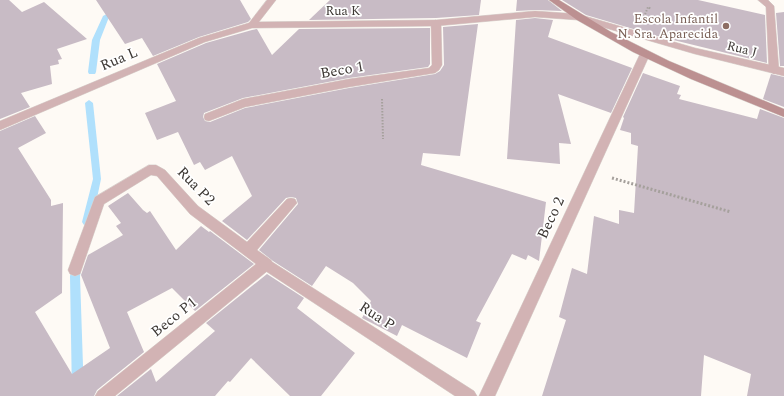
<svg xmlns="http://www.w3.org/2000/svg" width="784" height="396" font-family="Spectral,serif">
<rect width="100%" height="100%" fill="#fefaf5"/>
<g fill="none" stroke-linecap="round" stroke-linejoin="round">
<g fill="#b0e0fc" fill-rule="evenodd">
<path d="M133 0H141L109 17 100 40 96 72 95 74H89L88 72 92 40 103 16Z"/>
<path d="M89 100 93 103 101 179 92 222 90 225 87 226 84 225 82 222 93 179 85 103Z"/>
<path d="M77 260 80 262 82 265 80 276 84 396H72L70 276 74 262Z"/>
</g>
</g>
<g fill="#c8bbc5">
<path d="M0 0H9L22 12 44 2 87 39 57 49 62 59 58 60 59 64 50 66 52 84 21 93 30 107 0 119Z"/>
<path d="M96 0H240L251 19 248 22 199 37 153 56 142 38 125 44Z"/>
<path d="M330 0H481L479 15 436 18 309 20Z"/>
<path d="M517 0H548L562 11 535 10 516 11Z"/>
<path d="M562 0H698L765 15 767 63 657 36 586 15Z"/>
<path d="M784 12V66H780L776 13Z"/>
<path d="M535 18 553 20 548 37 632 68 611 113 558 94 571 144 559 143 560 164 507 159 516 20Z"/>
<path d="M478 24 460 156 423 153 421 165 546 202 539 261 528 255 526 260 512 254 476 321 481 323 467 358 402 325 397 336 362 318 371 301 353 283 326 266 312 286 273 261 259 250 298 204 296 198 291 197 286 198 247 240 222 221 252 196 232 156 205 170 200 162 194 165 178 132 157 140 145 113 176 101 157 64 206 43 252 30 257 29 272 55 299 29 430 28V64L428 67 349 78 243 98 204 113 203 117 205 121 210 122 245 108 349 88 435 74 440 71 444 65 443 27Z"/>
<path d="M643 73 680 86 677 94 681 95 679 99 757 119 760 109 784 118V396H747L751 374 704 355 701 396H542L566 320 559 317 572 268 587 274 594 216 619 224V210L634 213 638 146 631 144V133L620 130 624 118 623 117Z"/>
<path d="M771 74 784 77V107L763 99Z"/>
<path d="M35 116 46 133 18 148 51 200V206L63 203 62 293 35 312 72 374 110 348 81 275 88 255 123 235 116 226 121 223 108 206 128 193 143 210 147 213 150 211 176 250 201 226 209 232 210 231 254 264 195 311 172 288 127 312 144 352 97 390 94 396H0V131Z"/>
<path d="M267 274 304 298 297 308 355 353 321 396H290L251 358 230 382 228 381 215 396H117L151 369 156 382 215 331 206 323Z"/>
</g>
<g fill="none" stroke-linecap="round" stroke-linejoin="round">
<g stroke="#dbd7d2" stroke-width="1">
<g id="lane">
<path d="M267 0H276L255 27H249L247 25 249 23Z"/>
<path d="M758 0H768L774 6 779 71 774 74 769 71 766 7Z"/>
<path d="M436 20 441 23 442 65 439 70 435 73 349 87 245 107 209 121 205 120 204 117 205 114 243 99 349 79 429 68 432 65 431 23Z"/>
<path d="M645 51 650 54 495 396H479L640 54Z"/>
<path d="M149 165H156L165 170 198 206 247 242 287 199 291 198 295 199 297 203 257 250 271 260 273 264 271 268 115 396H95L98 391 256 264 190 214 157 176 151 175 104 204 80 274 75 276 70 274 68 270 95 197Z"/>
</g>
</g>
<g stroke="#dbd7d2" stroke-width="1">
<g id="street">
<path d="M535 11 578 14 695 48 784 68V76L695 54 578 20 535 17 436 26 252 28 205 42 0 130V121L199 38 252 22 436 20Z"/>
<path d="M266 258 474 391 477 396H455L261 268 259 264 261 260Z"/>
</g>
</g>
<g stroke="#dbd7d2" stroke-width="1">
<path id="secondary" d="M549 0H559L611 32 669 61 784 109V117L691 79 633 52 577 20Z"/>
</g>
<g stroke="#a5a09c" stroke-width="2" stroke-dasharray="1.5 1.5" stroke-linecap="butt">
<path d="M644 17 648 7 651 9"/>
<path d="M382 99 383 139"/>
</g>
<path stroke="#a5a09c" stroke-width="3" stroke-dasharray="2 2" stroke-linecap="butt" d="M612 178 731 212"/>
<use href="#lane" fill="#d2b3b4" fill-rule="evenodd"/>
<use href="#street" fill="#d2b3b4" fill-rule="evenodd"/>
<use href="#secondary" fill="#bc9091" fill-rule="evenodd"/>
</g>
<circle fill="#8d6e63" stroke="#fff" stroke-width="1.5" cx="726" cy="26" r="4"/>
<g text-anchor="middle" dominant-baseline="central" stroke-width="3.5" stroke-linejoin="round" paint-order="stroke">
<g font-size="13" fill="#3e3935" stroke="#fff">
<text x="343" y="11">Rua K</text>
<text transform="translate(742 49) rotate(14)">Rua J</text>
</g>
<g font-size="13" fill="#785e54" stroke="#fff" text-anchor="end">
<text x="718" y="19">Escola Infantil<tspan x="718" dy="15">N. Sra. Aparecida</tspan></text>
</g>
<g font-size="15" fill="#3e3935" stroke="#fff">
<text transform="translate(119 59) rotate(-23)">Rua L</text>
<text transform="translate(342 70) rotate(-10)">Beco 1</text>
<text transform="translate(196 186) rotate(46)">Rua P2</text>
<text transform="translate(551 218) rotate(-65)">Beco 2</text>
<text transform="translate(377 316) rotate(33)">Rua P</text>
<text transform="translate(174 317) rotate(-39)">Beco P1</text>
</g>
</g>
</svg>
